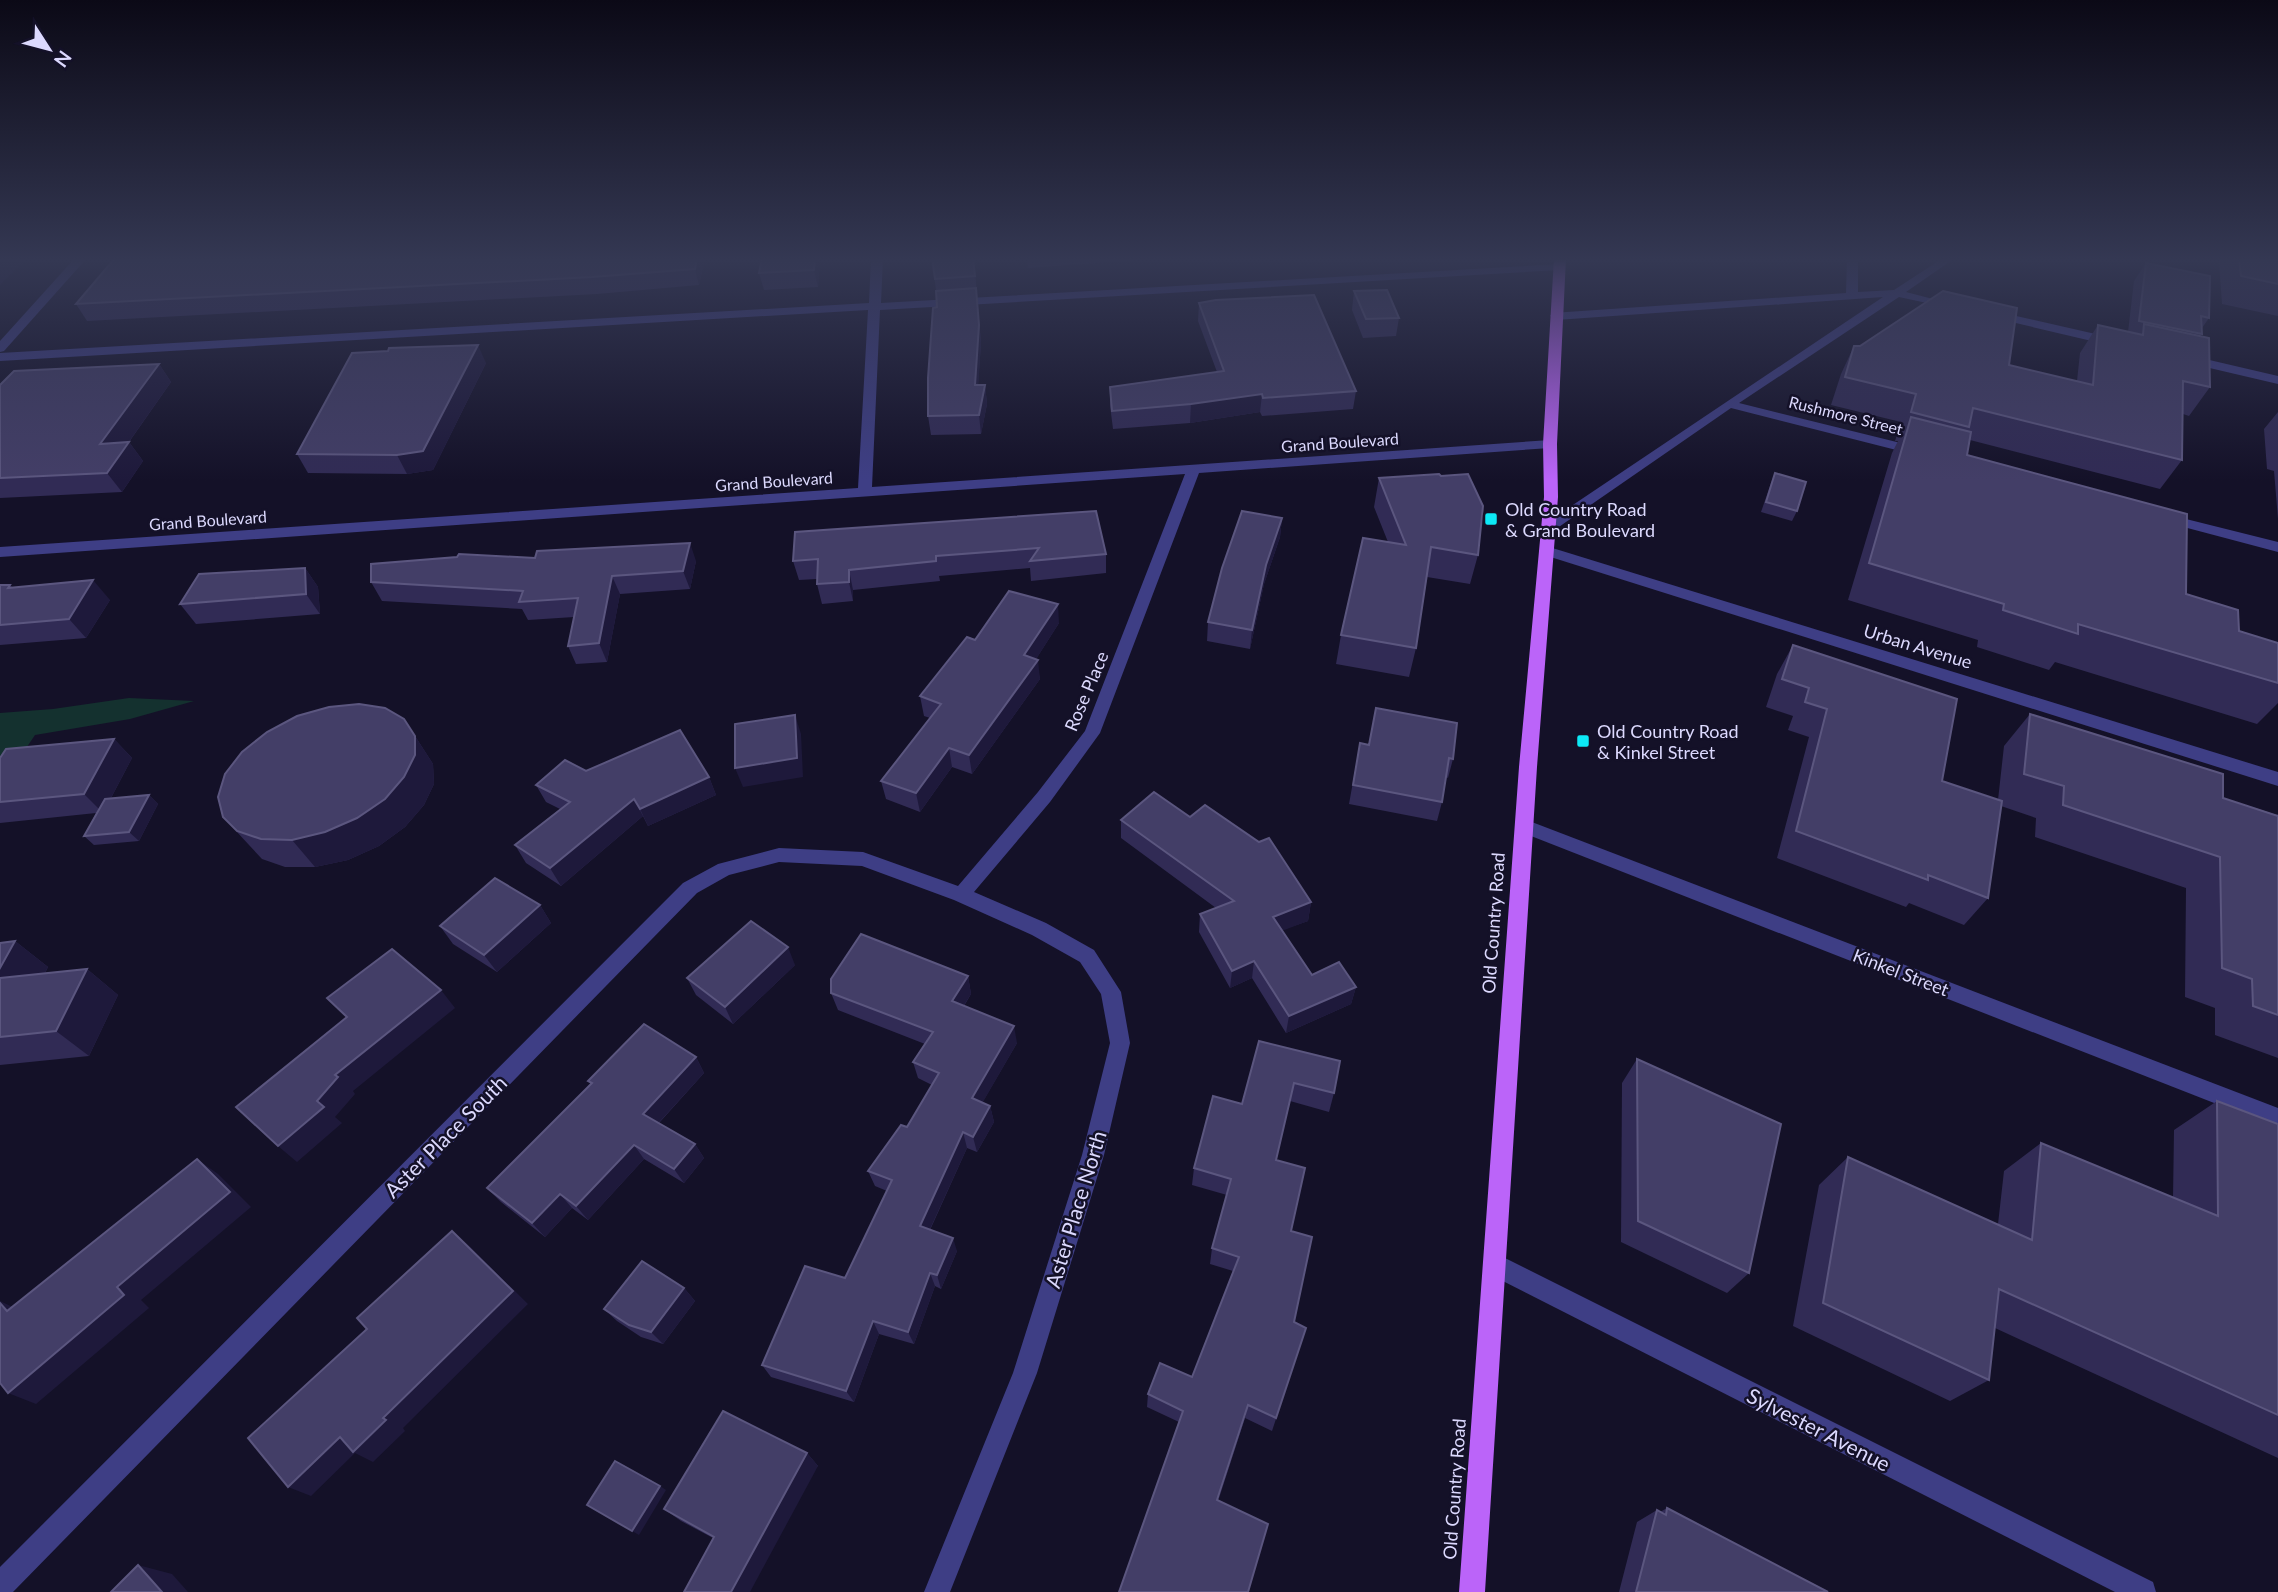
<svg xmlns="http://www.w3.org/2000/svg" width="2278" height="1592" font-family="Lato,sans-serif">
<rect width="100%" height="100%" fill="#141128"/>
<path fill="#14312f" d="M129 698 194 701 130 719 35 735 0 787V713L53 709Z"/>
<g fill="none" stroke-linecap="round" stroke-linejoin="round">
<g fill="#3e3e85" fill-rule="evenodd">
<path d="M75 258H87L4 351 0 352V341Z"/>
<path d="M871 258H883L881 303 1560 264 1566 267 1560 270 880 310 872 487 1550 440 1557 444 1550 448 1199 473 1100 733 1050 802 974 892 1046 923 1094 950 1121 992 1130 1043 1104 1155 1037 1373 950 1592H924L1013 1373 1082 1155 1110 1043 1101 994 1080 962 1032 935 954 900 862 866 779 862 729 875 697 893 13 1592H0V1567L683 883 718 864 779 848 863 852 958 886 1038 792 1085 731 1185 474 0 557V547L858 488 868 310 0 361V353L869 303Z"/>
<path d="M1847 258H1858V292L1894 290 1943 258H1955L1906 292 1956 305 1950 308 1899 297 1739 403 1921 448V454L1916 455 1731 408 1553 531H1543V525L1883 297 1556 320 1550 316 1552 313 1846 293Z"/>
<path d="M1994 311 2113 338 2119 342 2113 346 1990 317V313Z"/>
<path d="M2188 355 2278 376V384L2184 362V356Z"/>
<path d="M2166 514 2278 542V552L2161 521V515Z"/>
<path d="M1546 546 2278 772V786L1541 554 1539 551 1541 548Z"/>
<path d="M1524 819 2278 1108V1128L1518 831 1515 826 1518 821Z"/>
<path d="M1495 1253 2153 1582 2156 1592H2115L1487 1273 1483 1265 1487 1257Z"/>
</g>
<path fill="#bb64f9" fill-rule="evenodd" d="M1554 258H1566L1557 444 1558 497 1537 767 1485 1592H1459L1519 767 1544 497 1543 444Z"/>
</g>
<g fill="#312b55">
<path d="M115 258H705L699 285 597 294 87 321 76 304Z"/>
<path d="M820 258 818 287 764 290 759 273Z"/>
<path d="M932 258H974L981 343 978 385H985L987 404 981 434 931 435 928 416 937 307 936 291Z"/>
<path d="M1027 258H1152V259L1028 268Z"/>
<path d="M2221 258H2278V316L2222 304 2219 261Z"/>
<path d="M2146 263 2209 318 2202 328V334L2200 337 2210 387 2189 416 2183 414 2182 460 2160 489 1970 440 1967 455 2186 594 2239 631 2278 643V703L2257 724 2055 662 2049 670 1977 647 1978 640 1848 600 1892 453 1898 441H1895L1901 422 1831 405 1841 374 1854 346 2009 365 2077 381 2080 353 2098 325 2128 332 2134 281Z"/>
<path d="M1354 291 1399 318 1396 336 1363 338 1352 310Z"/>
<path d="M1199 303 1356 391 1353 409 1262 416 1260 412 1190 423 1113 429 1110 405V387L1217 372 1198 321Z"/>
<path d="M486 363 433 470 407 474 308 473 297 454Z"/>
<path d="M159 364 171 382 129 442 143 461 122 492 0 498V385Z"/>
<path d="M2278 412V519L2274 471 2267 469 2264 429Z"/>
<path d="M1775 473 1797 511 1792 521 1761 512 1771 483Z"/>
<path d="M1379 478 1478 555 1470 584 1427 577 1416 648 1409 677 1336 664 1341 635 1388 542 1374 507Z"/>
<path d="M1096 511 1106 554V573L1031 581 1030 568 939 576 940 581 853 590V601L822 604 817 584V579L799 580 793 561Z"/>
<path d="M1282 518 1280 537 1264 584 1250 649 1207 641 1208 622Z"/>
<path d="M535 558 696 561 690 589 620 594 607 662 576 664 568 646 574 617 528 620 522 609 382 601 371 582Z"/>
<path d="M305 568 318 587 320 614 196 624 180 604Z"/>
<path d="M0 585H10L12 587 110 600 86 638 0 645Z"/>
<path d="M1059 623 1036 659 1040 679 972 774 952 767 920 812 886 799 881 781 930 718 924 716 920 696 975 640Z"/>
<path d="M1793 645 1942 781 1998 800 2004 746 2030 714 2223 798 2277 815 2278 814V1058L2215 1035V1008L2185 997 2186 888 2035 837 2036 818 2001 806 1988 898 1964 925 1909 903 1906 907 1777 858 1809 737 1788 730 1793 716 1766 707 1777 674Z"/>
<path d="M404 719 433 764 434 784 424 805 405 827 379 846 348 860 315 867H285L262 859 223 817Z"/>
<path d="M114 739 132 758 111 798 149 795 158 804 139 841 94 845 84 836 96 813 0 823V758Z"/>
<path d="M1360 743 1453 759 1448 778 1446 777 1442 802 1437 821 1349 804Z"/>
<path d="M709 777 716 795 648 826 643 816 561 886 526 863 515 845 560 809 546 802 536 785Z"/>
<path d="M1121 820 1311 902 1308 921 1282 930 1312 975 1356 987 1351 1004 1286 1033 1252 978 1230 988 1199 932 1200 914 1216 908 1121 838Z"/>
<path d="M540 905 551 923 497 972 453 944 440 926Z"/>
<path d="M15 941 48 967 45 973 87 969 118 995 89 1056 0 1065V943Z"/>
<path d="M795 965 733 1024 696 995 687 978Z"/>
<path d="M968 976 971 994 964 1006 1017 1043 982 1103 990 1106 994 1122 977 1152 967 1148 930 1230 957 1251 941 1289 935 1286 914 1344 879 1334 854 1402 771 1377 762 1365 845 1278 887 1191 875 1186 868 1171 907 1127 932 1085 918 1078 913 1062 925 1044 838 1010 831 993Z"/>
<path d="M1259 1041 1334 1093 1329 1112 1290 1101 1276 1160 1291 1231 1294 1322 1306 1328 1272 1431 1245 1418 1218 1501 1248 1592 1179 1422 1147 1407 1148 1394 1192 1377 1233 1271 1210 1264 1212 1248 1227 1195 1192 1185 1194 1168 1242 1104Z"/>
<path d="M696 1057 704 1073 659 1123 695 1144 704 1158 684 1183 644 1159 588 1220 572 1208 545 1237 501 1202 487 1188 591 1084 588 1081Z"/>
<path d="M1637 1059 1749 1273 1727 1293 1621 1242 1622 1083Z"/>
<path d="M2217 1101 2278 1124V1458L1995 1328 1989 1380 1950 1401 1793 1326 1819 1185 1848 1157 1998 1224 2004 1171 2041 1143 2173 1198 2174 1130Z"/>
<path d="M684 1288 695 1301 663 1344 641 1337 617 1321 604 1309Z"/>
<path d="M807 1453 818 1466 713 1538 681 1521 664 1509Z"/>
<path d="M1667 1508 1828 1592H1619L1637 1522 1657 1510 1660 1512Z"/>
</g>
<g fill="#1e193b">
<path d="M0 258H27L0 285Z"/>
<path d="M697 258H705L699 285 695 269Z"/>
<path d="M815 258H820L818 287 814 270Z"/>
<path d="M976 288 981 343 977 404 975 385Z"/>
<path d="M478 345 486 363 433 470 407 474 397 455Z"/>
<path d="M159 364 171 382 114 463 100 444Z"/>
<path d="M985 385 987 404 981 434 979 415Z"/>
<path d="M1262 394 1260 412 1190 423 1191 404Z"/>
<path d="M129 442 143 461 122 492 107 473Z"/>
<path d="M1282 518 1280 537 1264 584 1250 649 1252 630 1266 565Z"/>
<path d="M690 543 696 561 690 589 683 571Z"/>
<path d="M305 568 318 587 320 614 306 594Z"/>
<path d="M849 570 853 590V601L849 582Z"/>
<path d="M612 576 620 594 607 662 599 643Z"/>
<path d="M93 580 110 600 86 638 69 619Z"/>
<path d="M1058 604 1059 623 1026 675 1024 655Z"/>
<path d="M1038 660 1040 679 972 774 969 755Z"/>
<path d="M795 715 801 734 803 777 743 787 735 768Z"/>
<path d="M404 719 433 764 434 784 424 805 405 827 379 846 348 860 315 867 292 840Z"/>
<path d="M114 739 132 758 103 813 84 794Z"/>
<path d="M949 748 952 767 920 812 916 793Z"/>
<path d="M709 777 716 795 648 826 640 809Z"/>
<path d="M149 795 158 804 139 841 129 832Z"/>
<path d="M634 799 643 816 561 886 550 868Z"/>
<path d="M1311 902 1308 921 1271 935 1273 917Z"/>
<path d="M540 905 551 923 497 972 484 955Z"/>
<path d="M15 941 48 967 29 1004 0 982V968Z"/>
<path d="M788 947 795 965 733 1024 725 1007Z"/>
<path d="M1254 961 1252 978 1230 988 1232 971Z"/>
<path d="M87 969 118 995 89 1056 56 1031Z"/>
<path d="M968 976 971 994 956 1018 952 1001Z"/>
<path d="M1356 987 1351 1004 1286 1033 1289 1016Z"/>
<path d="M441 990 455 1008 353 1091 355 1094 335 1117 342 1123 297 1162 278 1146 317 1101 335 1075Z"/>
<path d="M1014 1026 1017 1043 976 1114 972 1098Z"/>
<path d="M696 1057 704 1073 653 1129 643 1114Z"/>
<path d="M990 1106 994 1122 977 1152 973 1137Z"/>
<path d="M963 1132 967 1148 925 1240 920 1226Z"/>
<path d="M695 1144 704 1158 684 1183 674 1169Z"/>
<path d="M634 1145 644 1159 588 1220 576 1206Z"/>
<path d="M197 1159 218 1174 251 1207 141 1300 149 1308 36 1404 8 1393Z"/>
<path d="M560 1194 572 1208 545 1237 532 1223Z"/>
<path d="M452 1231 468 1245 528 1304 403 1428 405 1431 373 1462 355 1453 311 1496 288 1487 340 1437 383 1418Z"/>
<path d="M953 1238 957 1251 941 1289 937 1275Z"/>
<path d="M930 1273 935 1286 914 1344 908 1332Z"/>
<path d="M684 1288 695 1301 663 1344 651 1332Z"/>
<path d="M0 1301 25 1313 7 1311 0 1303Z"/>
<path d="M873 1321 879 1334 854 1402 846 1391Z"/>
<path d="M1248 1405 1245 1418 1215 1511 1217 1500Z"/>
<path d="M807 1453 818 1466 750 1592H731Z"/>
<path d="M660 1486 666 1490 639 1535 632 1531Z"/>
<path d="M138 1565 172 1574 188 1592H162Z"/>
</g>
<g fill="#433e67" stroke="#5b567f" stroke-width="2">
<path d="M115 258H697L695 269 592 277 76 304Z"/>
<path d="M762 258H815L814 270 759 273Z"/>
<path d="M932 258H973L975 276 935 279Z"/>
<path d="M2239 258H2278V284L2241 276Z"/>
<path d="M2146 263 2210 276 2209 318 2201 316 2202 334 2139 321Z"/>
<path d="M976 288 979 325 975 385H985L979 415 928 416V378L933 308 937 307 936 291Z"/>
<path d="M1387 290 1399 318 1366 319 1354 291Z"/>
<path d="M1943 291 2017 308 2009 365 2093 385 2098 325 2143 335 2144 324 2209 338 2210 387 2183 381 2182 460 1973 408 1969 427 1911 412 1916 394 1845 377 1854 346H1860Z"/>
<path d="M1314 295 1356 391 1263 398 1262 394 1191 404 1112 411 1110 387 1224 371 1199 303 1216 300Z"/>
<path d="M478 345 423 451 397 455 297 454 352 353 388 351 389 348Z"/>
<path d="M159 364 100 444 129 442 107 473 0 478V385L14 371Z"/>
<path d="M1911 417 1971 432 1967 455 2187 514 2186 594 2238 610 2239 631 2278 643V683L2078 624V634L2003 610 2004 604 1869 563Z"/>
<path d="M1775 473 1806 482 1797 511 1766 502Z"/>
<path d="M1439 474 1441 476 1468 474 1483 506 1478 555 1431 547 1416 648 1341 635 1363 538 1406 545 1379 478Z"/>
<path d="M1096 511 1106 554 1030 561 1039 548 936 556V561L849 570V582L817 584 818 559 793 561 795 532Z"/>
<path d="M1242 511 1282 518 1266 565 1252 630 1208 622 1222 568Z"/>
<path d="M690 543 683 571 612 576 599 643 568 646 578 598 519 602 523 591 371 582V564L457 557 459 554 535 558 537 551Z"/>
<path d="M305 568 306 594 180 604 199 574Z"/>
<path d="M93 580 69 619 0 625V585H10L8 588Z"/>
<path d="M1009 591 1058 604 1024 655 1038 660 969 755 949 748 916 793 881 781 941 704 920 696 967 637 975 640Z"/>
<path d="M1793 645 1957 699 1942 781 2002 801 1988 898 1928 875V880L1796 831 1827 709 1805 702 1809 688 1782 679Z"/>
<path d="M359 704 385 708 404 719 415 736V755L404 777 385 799 357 818 325 832 292 840 261 839 237 831 223 817 218 797 225 774 242 752 267 732 297 716 329 707Z"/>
<path d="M1376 708 1457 723 1453 759 1449 758 1442 802 1353 785 1360 743 1369 745Z"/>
<path d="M2030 714 2223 774V798L2278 816V1015L2253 1006 2252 979 2222 968 2220 857 2063 805 2064 786 2024 774Z"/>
<path d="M795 715 797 758 735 768V724Z"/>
<path d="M680 730 709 777 640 809 634 799 550 868 515 845 570 802 536 785 565 760 586 771Z"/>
<path d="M114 739 84 794 0 802V758L6 749Z"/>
<path d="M1154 792 1190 817 1205 805 1259 842 1269 838 1311 902 1273 917 1312 975 1339 962 1356 987 1289 1016 1254 961 1232 971 1200 914 1234 901 1121 820Z"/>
<path d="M149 795 129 832 84 836 105 799Z"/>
<path d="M495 878 540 905 484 955 440 926Z"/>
<path d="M751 921 788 947 725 1007 687 978Z"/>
<path d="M861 934 968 976 952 1001 1014 1026 972 1098 990 1106 973 1137 963 1132 920 1226 953 1238 937 1275 930 1273 908 1332 873 1321 846 1391 762 1365 805 1266 845 1278 892 1180 868 1171 901 1125 907 1127 939 1073 913 1062 933 1032 831 993V979Z"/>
<path d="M15 941 0 968V943Z"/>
<path d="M392 949 441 990 335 1075 338 1077 317 1101 324 1107 278 1146 236 1107 347 1017 327 998Z"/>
<path d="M87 969 56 1031 0 1037V978Z"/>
<path d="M644 1024 696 1057 643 1114 695 1144 674 1169 634 1145 576 1206 560 1194 532 1223 487 1188 592 1083 588 1081Z"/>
<path d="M1259 1041 1340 1061 1334 1093 1294 1083 1276 1160 1305 1168 1291 1231 1312 1237 1294 1322 1306 1328 1276 1418 1248 1405 1217 1500 1268 1524 1248 1592H1119L1183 1411 1148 1394 1160 1363 1192 1377 1239 1257 1212 1248 1231 1179 1194 1168 1213 1096 1242 1104Z"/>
<path d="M1637 1059 1781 1124 1749 1273 1638 1221Z"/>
<path d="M2217 1101 2278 1124V1415L1999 1289 1989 1380 1823 1303 1848 1157 2032 1240 2041 1143 2218 1216Z"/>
<path d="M197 1159 230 1192 117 1287 124 1295 8 1393 0 1383V1303L7 1311Z"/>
<path d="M452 1231 513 1291 383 1418 386 1420 353 1452 340 1437 288 1487 248 1438 367 1329 357 1318Z"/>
<path d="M642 1261 684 1288 651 1332 629 1325 604 1309Z"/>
<path d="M723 1411 807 1453 731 1592H684L714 1537 664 1509Z"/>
<path d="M615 1461 660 1486 632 1531 587 1505Z"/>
<path d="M1667 1508 1828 1592H1636L1657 1510 1666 1515Z"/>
<path d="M138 1565 162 1592H111Z"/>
</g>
<linearGradient id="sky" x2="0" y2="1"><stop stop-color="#0b0916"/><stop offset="0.54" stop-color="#343853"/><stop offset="1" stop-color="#343853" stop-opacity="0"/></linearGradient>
<rect width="2278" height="481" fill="url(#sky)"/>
<g fill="#0de9f6" stroke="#141128" stroke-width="2.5">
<rect x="1484" y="512" width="14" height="14" rx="3.5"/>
<rect x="1576" y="734" width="14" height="14" rx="3.5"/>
</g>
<g text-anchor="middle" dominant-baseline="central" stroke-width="5" stroke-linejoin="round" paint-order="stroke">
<g font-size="16" fill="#dcd9fe" stroke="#141128">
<text transform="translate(1846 415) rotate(14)">Rushmore Street</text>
<text transform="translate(1340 442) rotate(-4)">Grand Boulevard</text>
<text transform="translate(774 481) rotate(-4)">Grand Boulevard</text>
<text transform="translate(208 520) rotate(-4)">Grand Boulevard</text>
</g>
<g font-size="18" fill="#dcd9fe" stroke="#141128" text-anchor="start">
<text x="1505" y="509">Old Country Road<tspan x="1505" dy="21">&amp; Grand Boulevard</tspan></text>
<text x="1597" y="731">Old Country Road<tspan x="1597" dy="21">&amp; Kinkel Street</tspan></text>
</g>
<g font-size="18" fill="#dcd9fe" stroke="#141128">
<text transform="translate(1918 646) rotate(17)">Urban Avenue</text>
<text transform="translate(1086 691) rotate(-67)">Rose Place</text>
<text transform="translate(1493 923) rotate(-86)">Old Country Road</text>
<text transform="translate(1901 972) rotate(21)">Kinkel Street</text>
<text transform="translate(1454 1489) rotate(-86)">Old Country Road</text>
</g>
<g font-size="21" fill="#dcd9fe" stroke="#141128">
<text transform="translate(445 1136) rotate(-45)">Aster Place South</text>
<text transform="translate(1075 1209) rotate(-73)">Aster Place North</text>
<text transform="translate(1819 1429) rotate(27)">Sylvester Avenue</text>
</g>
</g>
<g transform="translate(49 49) rotate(126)" stroke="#141128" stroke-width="5" paint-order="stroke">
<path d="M0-5L12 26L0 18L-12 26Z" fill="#dcd9fe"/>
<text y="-10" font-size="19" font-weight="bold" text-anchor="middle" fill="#dcd9fe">N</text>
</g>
</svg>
